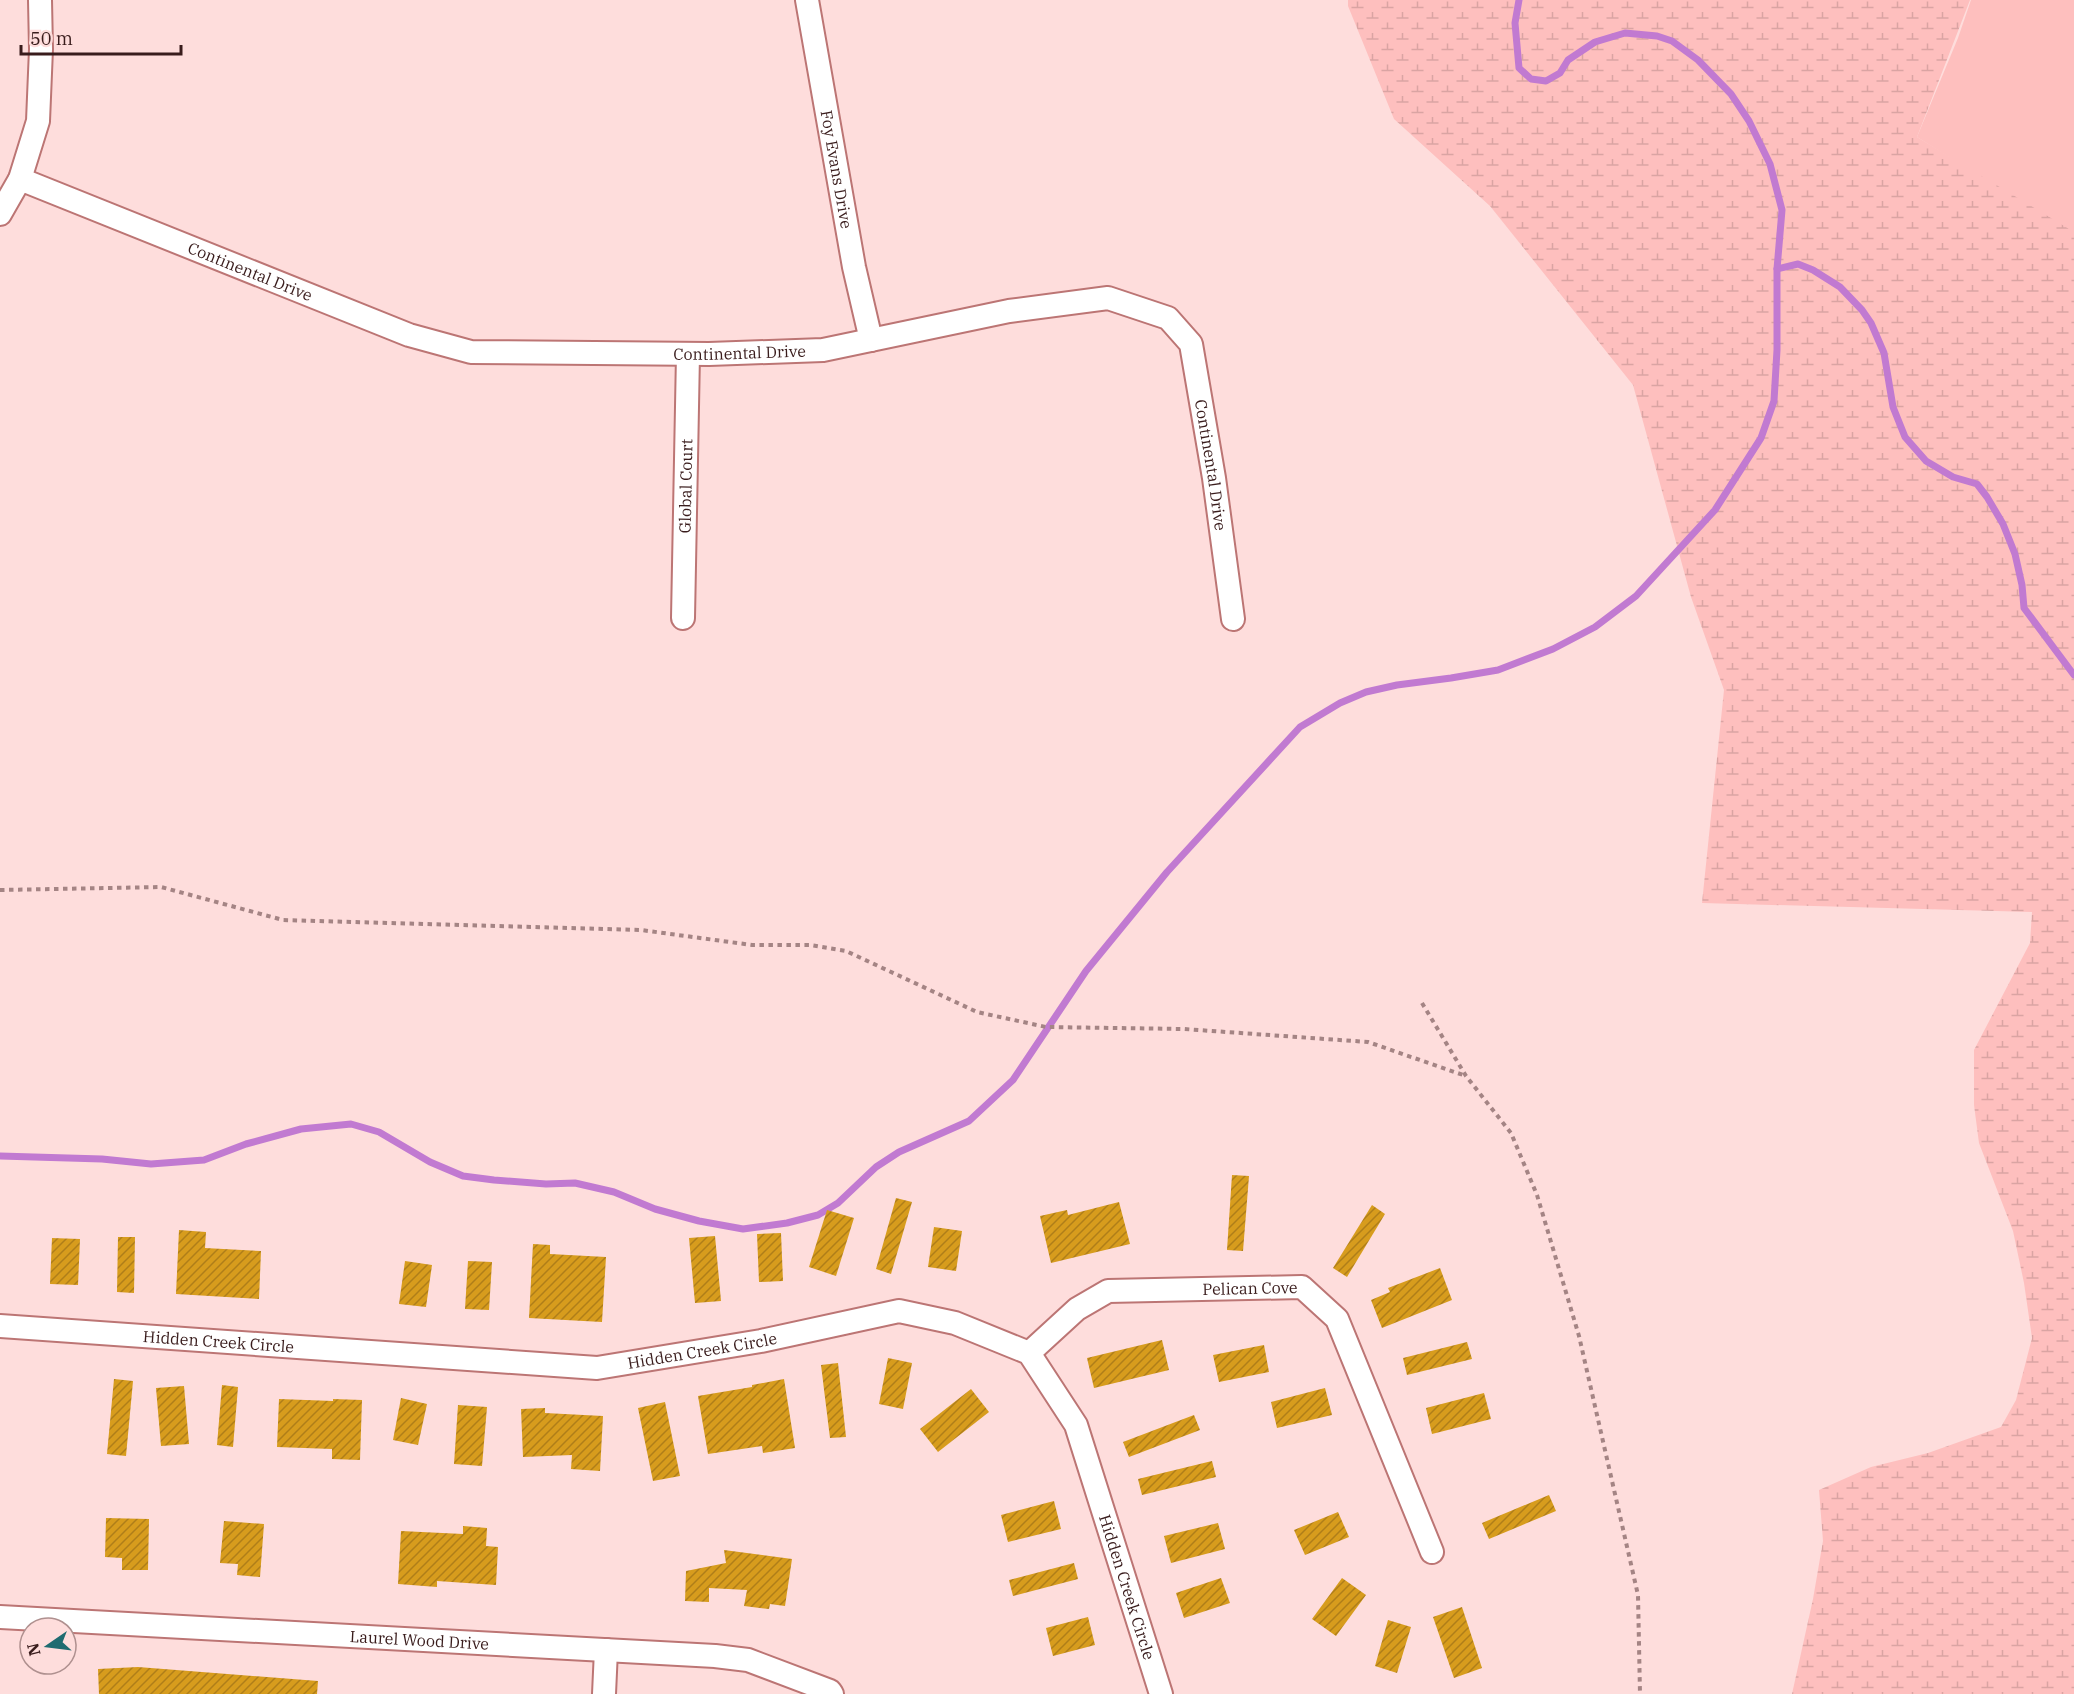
<svg xmlns="http://www.w3.org/2000/svg" width="2074" height="1694" font-family="'IBM Plex Serif',serif">
<defs>
<pattern id="wetland-marsh" width="20" height="14" patternUnits="userSpaceOnUse" patternTransform="scale(1.5)"><rect width="20" height="14" fill="#febfbe"/><path d="M1 5h8M5 5V1M11 12h8M15 12V8" fill="none" stroke="#daa4a3"/></pattern>
<pattern id="building-hatch" width="6" height="6" patternUnits="userSpaceOnUse" patternTransform="scale(1.5)"><rect width="6" height="6" fill="#d79c1d"/><path d="M-1 1l2-2M0 6l6-6M5 7l2-2" fill="none" stroke="#af7e19"/></pattern>
</defs>
<rect width="100%" height="100%" fill="#fedddc"/>
<path fill="#febfbe" d="M1971 0H2074V236L1917 137 1958 38Z"/>
<path fill="url(#wetland-marsh)" d="M1348 0H1970L1917 137 2074 232V1694H1792L1813 1599 1823 1541 1819 1490 1871 1467 1928 1453 2001 1427 2016 1400 2032 1338 2024 1283 2013 1231 1979 1143 1974 1105V1050L2030 943 2032 912 1702 903 1724 690 1691 597 1633 385 1490 206 1394 119 1348 6Z"/>
<g fill="none" stroke-linecap="round" stroke-linejoin="round">
<g stroke="#c17ad1" stroke-width="7">
<path d="M1777 269 1798 264 1813 270 1840 287 1862 310 1871 323 1884 353 1893 407 1905 437 1926 461 1953 477 1977 484 1987 497 2003 524 2015 554 2022 585 2024 608 2074 675"/>
<path d="M0 1156 102 1159 151 1164 204 1160 246 1144 301 1129 351 1124 379 1132 430 1162 463 1176 494 1180 546 1184 575 1183 614 1192 655 1209 699 1221 743 1229 787 1223 818 1215 838 1203 876 1167 899 1152 969 1121 1013 1080 1086 971 1167 872 1300 727 1340 703 1366 692 1397 685 1451 678 1498 670 1553 649 1595 627 1636 596 1715 510 1761 438 1774 401 1777 350V269L1782 210 1770 164 1749 121 1731 94 1698 60 1672 41 1657 36 1625 33 1595 42 1568 60 1560 73 1546 81 1531 79 1519 68 1515 23 1519 0"/>
</g>
</g>
<g fill="url(#building-hatch)">
<path d="M1232 1175 1249 1176 1243 1251 1227 1250Z"/>
<path d="M896 1198 912 1202 891 1274 876 1269Z"/>
<path d="M1119 1202 1130 1244 1051 1263 1040 1216 1067 1210 1068 1215Z"/>
<path d="M1372 1205 1385 1214 1347 1277 1333 1268Z"/>
<path d="M827 1210 854 1218 836 1276 809 1267Z"/>
<path d="M934 1227 962 1231 956 1271 928 1267Z"/>
<path d="M179 1230 206 1232 205 1248 261 1251 259 1299 176 1294Z"/>
<path d="M781 1233 783 1281 759 1282 757 1234Z"/>
<path d="M715 1236 721 1301 695 1303 689 1238Z"/>
<path d="M118 1237H135L134 1293 117 1292Z"/>
<path d="M52 1238 80 1239 78 1285 50 1284Z"/>
<path d="M533 1244 550 1245V1254L606 1257 602 1322 529 1318Z"/>
<path d="M405 1261 432 1265 426 1307 399 1304Z"/>
<path d="M468 1261 492 1262 489 1310 465 1309Z"/>
<path d="M1440 1268 1452 1300 1382 1328 1371 1300 1390 1292 1388 1288Z"/>
<path d="M1162 1340 1169 1370 1094 1388 1087 1358Z"/>
<path d="M1467 1342 1472 1359 1407 1375 1403 1358Z"/>
<path d="M1264 1345 1269 1372 1219 1382 1213 1355Z"/>
<path d="M888 1358 912 1363 903 1409 879 1404Z"/>
<path d="M838 1363 846 1437 830 1438 821 1365Z"/>
<path d="M114 1379 133 1381 126 1456 107 1454Z"/>
<path d="M784 1379 795 1448 763 1453 762 1446 708 1454 698 1396 752 1387V1385Z"/>
<path d="M222 1385 238 1387 233 1447 217 1445Z"/>
<path d="M184 1386 189 1444 161 1446 156 1388Z"/>
<path d="M1325 1388 1332 1415 1277 1428 1271 1402Z"/>
<path d="M971 1389 989 1412 938 1452 920 1429Z"/>
<path d="M1484 1393 1491 1419 1432 1434 1426 1408Z"/>
<path d="M401 1398 427 1404 418 1445 393 1440Z"/>
<path d="M279 1399 333 1401V1399L362 1400 360 1460 332 1459V1449L277 1447Z"/>
<path d="M665 1402 680 1476 653 1481 638 1408Z"/>
<path d="M458 1405 487 1407 482 1466 454 1464Z"/>
<path d="M545 1408V1413L603 1416 600 1471 571 1469 572 1455 523 1457 521 1409Z"/>
<path d="M1194 1415 1200 1430 1129 1457 1123 1442Z"/>
<path d="M1212 1461 1216 1477 1142 1495 1138 1479Z"/>
<path d="M1549 1495 1556 1511 1489 1539 1482 1523Z"/>
<path d="M1054 1501 1061 1529 1008 1542 1001 1515Z"/>
<path d="M1338 1512 1349 1537 1305 1555 1294 1530Z"/>
<path d="M106 1518 149 1519 148 1570H122V1558L105 1557Z"/>
<path d="M224 1521 264 1524 260 1577 237 1575 238 1564 220 1563Z"/>
<path d="M1218 1523 1225 1549 1171 1563 1164 1536Z"/>
<path d="M463 1526 487 1528 486 1546 498 1547 496 1585 437 1581V1587L398 1584 401 1531 463 1534Z"/>
<path d="M724 1550 792 1559 785 1606 770 1604 769 1609 744 1606 747 1590 709 1588V1602L685 1601 686 1571 726 1563Z"/>
<path d="M1074 1563 1078 1579 1013 1596 1009 1580Z"/>
<path d="M1221 1578 1230 1603 1184 1618 1176 1593Z"/>
<path d="M1342 1578 1366 1595 1336 1636 1312 1619Z"/>
<path d="M1462 1607 1482 1668 1454 1678 1433 1617Z"/>
<path d="M1088 1617 1095 1645 1053 1656 1046 1628Z"/>
<path d="M1388 1620 1411 1627 1397 1673 1375 1666Z"/>
<path d="M138 1667 318 1681 317 1694H99L98 1669Z"/>
</g>
<g fill="none" stroke-linecap="round" stroke-linejoin="round">
<g stroke="#bc7574" stroke-width="26">
<g id="minor">
<path id="s1" d="M807 0 854 267 871 340"/>
<path id="s2" d="M20 179 409 335 471 352 709 354 823 350 1009 311 1108 298 1168 318 1191 344 1214 478 1233 619"/>
<path d="M0 214 20 179 38 121 41 49 40 0"/>
<path id="s3" d="M683 618 688 354"/>
<path id="s4" d="M0 1326 597 1368 761 1341 899 1311 955 1323 1029 1353 1076 1425 1161 1694"/>
<path id="s5" d="M1029 1353 1077 1309 1108 1291 1302 1287 1337 1319 1432 1552"/>
<path id="s6" d="M0 1617 715 1656 748 1660 830 1691 832 1694"/>
<path d="M604 1694 606 1650"/>
</g>
</g>
<g stroke="#a48484" stroke-width="4" stroke-dasharray="4.5 4.5" stroke-linecap="butt">
<path d="M0 890 161 887 283 920 641 930 752 945H810L846 951 977 1012 1046 1027 1184 1029 1368 1042 1466 1076"/>
<path d="M1422 1003 1466 1076 1511 1133 1537 1195 1579 1336 1638 1595 1640 1694"/>
</g>
<use href="#minor" stroke="#fff" stroke-width="22"/>
</g>
<g text-anchor="middle" dominant-baseline="central" stroke-width="4.5" stroke-linejoin="round" paint-order="stroke">
<g font-size="16" fill="#391c1c" stroke="#fedddc">
<text stroke="none"><textPath href="#s1" startOffset="172">Foy Evans Drive</textPath></text>
<text stroke="none"><textPath href="#s2" startOffset="248">Continental Drive</textPath></text>
<text stroke="none"><textPath href="#s2" startOffset="752">Continental Drive</textPath></text>
<text stroke="none"><textPath href="#s2" startOffset="1346">Continental Drive</textPath></text>
<text stroke="none"><textPath href="#s3" startOffset="132">Global Court</textPath></text>
<text stroke="none"><textPath href="#s5" startOffset="243">Pelican Cove</textPath></text>
<text stroke="none"><textPath href="#s4" startOffset="219">Hidden Creek Circle</textPath></text>
<text stroke="none"><textPath href="#s4" startOffset="705">Hidden Creek Circle</textPath></text>
<text stroke="none"><textPath href="#s4" startOffset="1299">Hidden Creek Circle</textPath></text>
<text stroke="none"><textPath href="#s6" startOffset="420">Laurel Wood Drive</textPath></text>
</g>
</g>
<g transform="translate(48 1646) rotate(256)"><circle r="28" fill="#fedddc" stroke="#af908f" stroke-width="1.5"/>
<path d="M0-4.5L10 22L0 15L-10 22Z" fill="#1f6b70"/>
<text y="-9" font-size="16" font-weight="bold" text-anchor="middle" fill="#391c1c">N</text>
</g>
<path d="M21 45v9h160v-9" fill="none" stroke="#391c1c" stroke-width="3"/>
<text x="30" y="45" font-size="18" fill="#391c1c" stroke="#fedddc" stroke-width="4.5" paint-order="stroke">50 m</text>
</svg>
